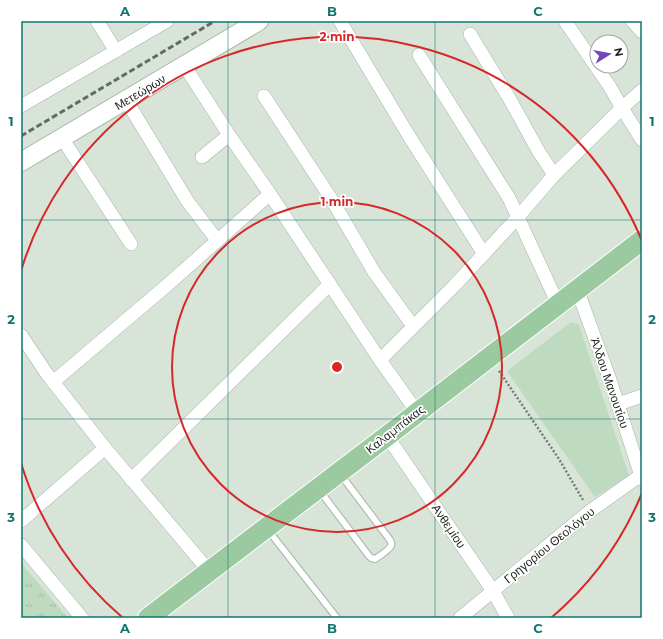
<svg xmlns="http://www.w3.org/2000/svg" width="663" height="639" font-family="Montserrat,sans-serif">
<defs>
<pattern id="grass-tufts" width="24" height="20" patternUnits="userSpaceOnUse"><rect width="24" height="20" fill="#bedbc0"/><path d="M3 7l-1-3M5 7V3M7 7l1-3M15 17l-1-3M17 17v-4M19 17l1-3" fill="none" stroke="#a3bca5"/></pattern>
</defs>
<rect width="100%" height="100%" fill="#d7e4d7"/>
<path fill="url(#grass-tufts)" d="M21 563 68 618H21Z"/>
<path fill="#bedbc0" d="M571 322 579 325 629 476 595 497 507 371Z"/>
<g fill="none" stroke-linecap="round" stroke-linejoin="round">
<g stroke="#a8b5a9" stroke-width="8">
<g id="lane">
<path d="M320 491 369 556 371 558 375 559C378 557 389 550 391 546 392 543 391 542 390 540L341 475"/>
<path d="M268 530 337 618"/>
</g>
</g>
<g stroke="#a8b5a9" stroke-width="14">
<g id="street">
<path d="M97 21 116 51"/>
<path d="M340 21 409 136 484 254"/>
<path d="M565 21 610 87 622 108 642 140"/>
<path d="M632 21 642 32"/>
<path d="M470 34 509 98 539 152 554 175"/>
<path d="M419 55 509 198 558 304"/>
<path d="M184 65 229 135 270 194 380 360 417 412"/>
<path d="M264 96 332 200 374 272 413 326"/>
<path d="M126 100 188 202 217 240"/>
<path d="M21 106 167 21"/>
<path d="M62 138 131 244"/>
<path d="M202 157 229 135"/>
<path d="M577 289 610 380 642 479"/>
<path d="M21 335 47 374 105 448 209 571"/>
<path d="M380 360 454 286 518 217 554 175 622 108 642 90"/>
<path d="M53 382 165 287 270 194"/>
<path d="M618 404 642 396"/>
<path d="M387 436 493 591 508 618"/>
<path d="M131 480 330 284"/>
<path d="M21 521 105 448"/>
<path d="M21 545 82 618"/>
<path d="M460 618 590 511 641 475"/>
</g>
</g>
<g stroke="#a8b5a9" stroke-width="20">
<path id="secondary" d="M21 162 259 21"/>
</g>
<g stroke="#fff" stroke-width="22">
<path id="primary" d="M148 618 266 528 387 436 642 240"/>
</g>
<path stroke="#737c73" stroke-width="2.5" stroke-dasharray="2 2" stroke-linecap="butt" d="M499 371 559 459 583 500"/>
<use href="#lane" stroke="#fff" stroke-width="6"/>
<use href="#street" stroke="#fff" stroke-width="13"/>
<use href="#secondary" stroke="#fff" stroke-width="18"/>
<use href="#primary" stroke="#9bcaa1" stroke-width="20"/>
<path stroke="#636b63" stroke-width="3" stroke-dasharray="6 3" stroke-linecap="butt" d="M21 136 215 21"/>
</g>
<path fill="none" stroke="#0f766e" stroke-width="1" stroke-opacity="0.55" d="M228 21V618M435 21V618M21 220H642M21 419H642"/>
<g fill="none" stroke="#d62828" stroke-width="2">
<circle cx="337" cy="367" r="165"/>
<path d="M642 493A330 330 0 0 1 551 618M123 618A330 330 0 0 1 21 463M21 271A330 330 0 0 1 642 241"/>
</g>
<g text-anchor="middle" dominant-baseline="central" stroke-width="3.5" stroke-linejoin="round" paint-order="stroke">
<g font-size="12" fill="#1d221d" stroke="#fff">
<text transform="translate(140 92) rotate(-31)">Μετεώρων</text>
<text transform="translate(610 383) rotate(71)">Άλδου Μανουτίου</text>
<text transform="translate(395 429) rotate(-38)">Καλαμπάκας</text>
<text transform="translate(449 526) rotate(56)">Ανθεμίου</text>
<text transform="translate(549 545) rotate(-39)">Γρηγορίου Θεολόγου</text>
</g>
</g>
<circle cx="337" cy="367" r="6" fill="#d62828" stroke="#fff" stroke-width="2"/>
<g font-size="12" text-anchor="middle" font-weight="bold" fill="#d62828" stroke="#fff" stroke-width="3.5" stroke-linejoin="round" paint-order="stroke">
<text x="337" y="41">2 min</text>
<text x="337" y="206">1 min</text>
</g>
<rect width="663" height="639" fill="none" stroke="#ffffff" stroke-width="44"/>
<g transform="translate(609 54) rotate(79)"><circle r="19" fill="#ffffff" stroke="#a5a7a5"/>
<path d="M0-3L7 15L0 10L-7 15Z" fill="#7245bd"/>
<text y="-6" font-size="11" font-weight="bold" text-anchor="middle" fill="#1d221d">N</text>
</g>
<rect x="22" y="22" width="619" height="595" fill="none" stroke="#0f766e" stroke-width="1.5"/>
<g font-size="13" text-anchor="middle" font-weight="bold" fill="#0f766e">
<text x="125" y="16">A</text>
<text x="332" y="16">B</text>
<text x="538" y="16">C</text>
<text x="11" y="126">1</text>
<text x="652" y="126">1</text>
<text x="11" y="324">2</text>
<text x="652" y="324">2</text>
<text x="11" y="522">3</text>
<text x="652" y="522">3</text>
<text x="125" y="633">A</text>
<text x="332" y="633">B</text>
<text x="538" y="633">C</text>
</g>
</svg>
